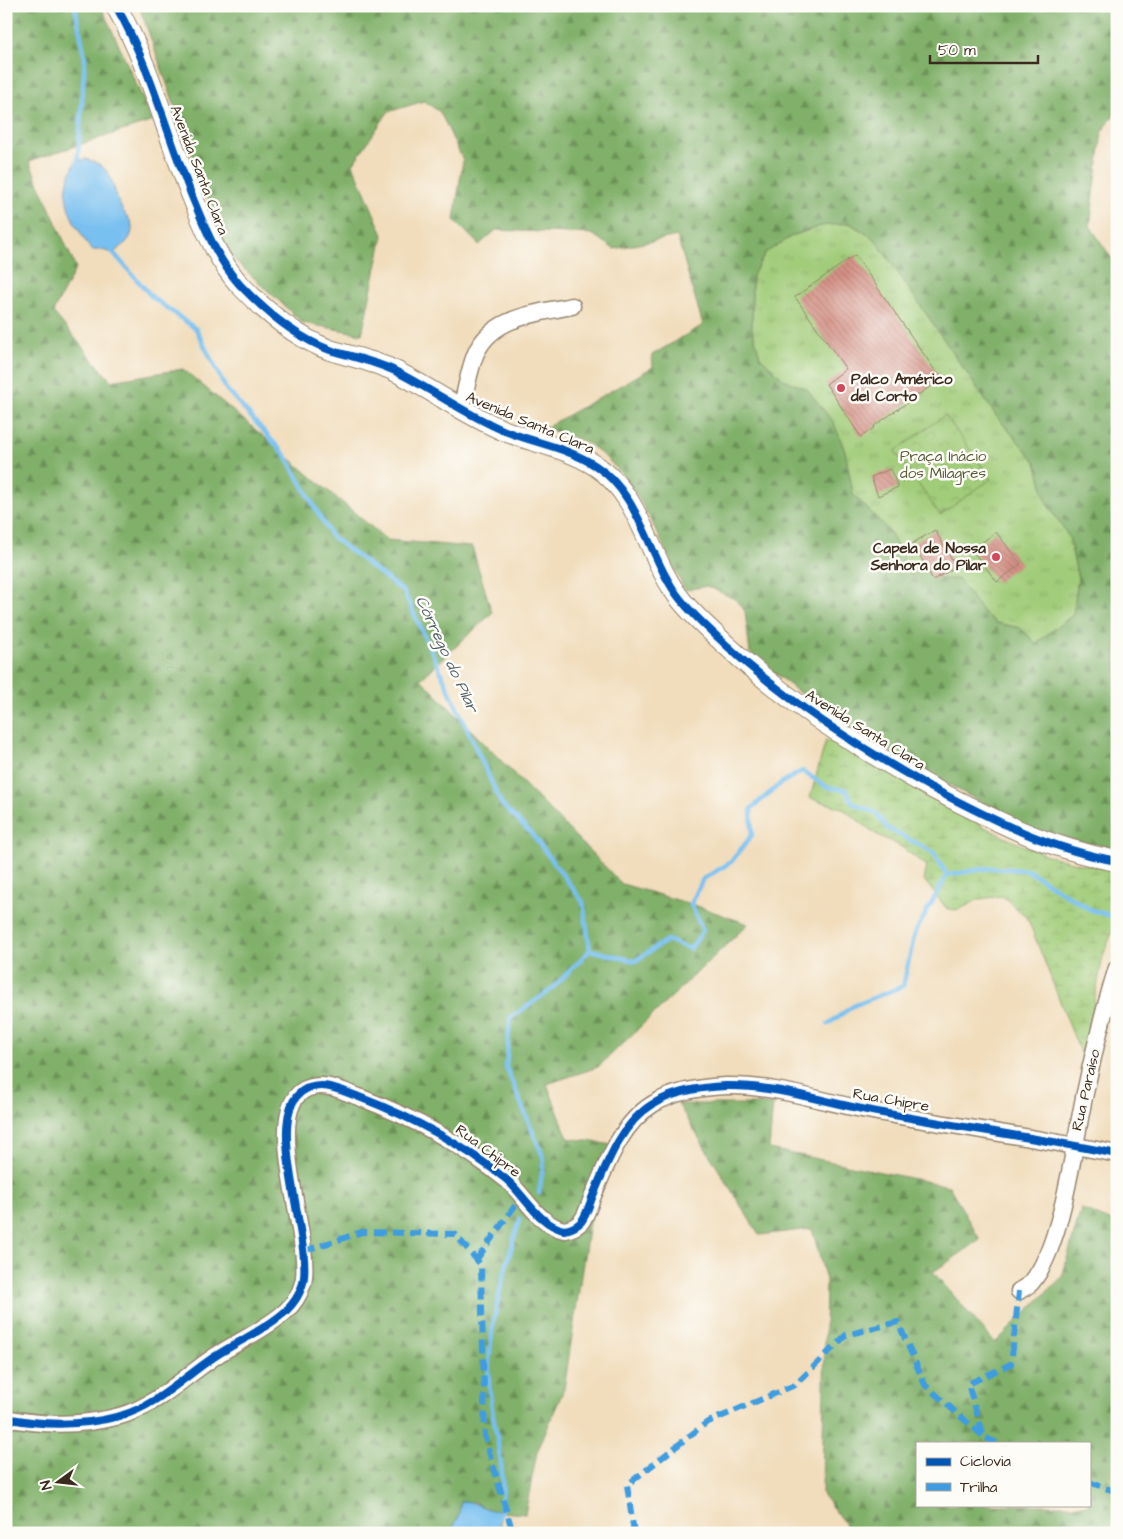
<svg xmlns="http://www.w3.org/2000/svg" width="1123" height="1539" font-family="'Architects Daughter',sans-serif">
<defs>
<pattern id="grass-tufts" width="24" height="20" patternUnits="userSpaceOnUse" patternTransform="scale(1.25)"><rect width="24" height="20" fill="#a1cc79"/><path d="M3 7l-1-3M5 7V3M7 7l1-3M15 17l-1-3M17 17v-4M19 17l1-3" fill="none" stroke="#8caf68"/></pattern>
<pattern id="forest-firs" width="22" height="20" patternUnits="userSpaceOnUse" patternTransform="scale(1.25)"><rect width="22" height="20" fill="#80b069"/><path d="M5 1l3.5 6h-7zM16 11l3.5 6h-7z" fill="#6a8f56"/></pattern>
<pattern id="wetland-marsh" width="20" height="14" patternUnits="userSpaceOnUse" patternTransform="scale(1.25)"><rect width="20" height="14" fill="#a1cc79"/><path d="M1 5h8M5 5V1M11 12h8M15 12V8" fill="none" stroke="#8caf68"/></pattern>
<pattern id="park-crowns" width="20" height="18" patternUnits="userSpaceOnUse" patternTransform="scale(1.25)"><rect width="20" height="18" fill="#a1cc79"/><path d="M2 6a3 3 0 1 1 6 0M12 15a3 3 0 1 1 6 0" fill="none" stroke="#8caf68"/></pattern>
<pattern id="building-back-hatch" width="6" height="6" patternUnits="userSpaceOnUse" patternTransform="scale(1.25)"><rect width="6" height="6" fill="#d59186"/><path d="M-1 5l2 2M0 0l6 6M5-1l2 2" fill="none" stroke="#ae776d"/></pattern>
</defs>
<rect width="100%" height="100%" fill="#fdfcf7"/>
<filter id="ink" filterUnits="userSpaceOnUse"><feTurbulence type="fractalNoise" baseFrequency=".02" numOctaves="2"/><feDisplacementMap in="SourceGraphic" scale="10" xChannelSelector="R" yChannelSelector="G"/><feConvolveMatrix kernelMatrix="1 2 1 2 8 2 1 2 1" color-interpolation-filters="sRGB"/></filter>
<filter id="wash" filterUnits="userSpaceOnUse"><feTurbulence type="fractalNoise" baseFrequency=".0096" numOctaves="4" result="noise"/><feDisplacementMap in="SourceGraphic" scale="20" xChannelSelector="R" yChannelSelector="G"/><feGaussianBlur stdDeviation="1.12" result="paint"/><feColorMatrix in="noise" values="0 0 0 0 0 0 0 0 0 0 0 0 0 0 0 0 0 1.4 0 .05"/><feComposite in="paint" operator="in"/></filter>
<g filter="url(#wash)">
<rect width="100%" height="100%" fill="#f1ddbc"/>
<path fill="url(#grass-tufts)" stroke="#6e7b4c" d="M849 223 875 239 997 417 1036 462 1047 503 1069 537 1078 579 1073 615 1036 643 1020 628 996 623 981 610 958 579H939L925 570 911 575 890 532 853 494 845 451 807 389 783 379 760 357 752 328V277L765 253 792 236 820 226Z"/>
<g fill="url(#forest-firs)" stroke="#5e6d44" fill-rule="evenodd">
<path d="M6 6H101L153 121 29 161 76 268 53 312 111 381 183 369 387 540 472 547 492 613 421 679 622 884 691 904 748 924 598 1067 547 1084 568 1138 613 1145 596 1177 564 1389 537 1452 525 1514 488 1511 473 1501 449 1533 6 1532Z"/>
<path d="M139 6H1117V111L1102 132 1090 226 1117 266V849L1033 831 877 745 821 710 750 653 745 611 735 599 707 586 685 590C658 539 639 477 588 444 576 437 559 433 545 428L653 367 652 355 703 325 677 236 614 249 592 234 496 230 479 245 454 220 463 160 440 112 424 101 388 112 353 164 383 235 362 334 303 323 228 254ZM849 223 875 239 997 417 1036 462 1047 504 1069 537 1078 579 1073 615 1036 643 1020 628 996 623 981 610 958 579H939L925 570 911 575 890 532 853 494 845 451 834 423 807 389 783 379 760 357 752 328V277L765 253 792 236 820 226Z"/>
<path d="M678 1104H773L769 1149 949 1186 980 1240 933 1272 995 1343 1062 1277 1081 1209 1117 1224V1533H852L822 1494 826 1280 812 1229 759 1235ZM917 1443H1089V1505H917Z"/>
</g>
<path fill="url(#wetland-marsh)" stroke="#6e7b4c" d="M826 740C852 754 878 766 904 781 970 818 1038 866 1117 868V919L1103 956 1083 1060 1027 917 1002 896 980 899 958 910 947 909 924 880 927 866 900 846 876 834 842 808 810 798Z"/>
<path fill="url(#park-crowns)" stroke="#6e7b4c" d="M945 415 991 479 940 515 895 451Z"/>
<g fill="#78c0f0" stroke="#5a7587">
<path d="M85 159C116 166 110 186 122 209 126 217 133 220 132 230 131 241 121 247 113 253L102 250H91C72 218 55 200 76 161Z"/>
<path d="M461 1501C477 1501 484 1511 500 1511V1524L505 1533H449L458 1519Z"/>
</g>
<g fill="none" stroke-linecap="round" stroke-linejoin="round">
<g stroke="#78c0f0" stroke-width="4.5">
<path d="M75 6 85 58 77 167"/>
<path d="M111 250 152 297 196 329 226 389 286 456 331 536 404 592 502 805 532 834 583 902 590 950"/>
<path d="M828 1024 853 1006 903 986 915 933 947 875 989 868 1027 870 1089 909 1111 916"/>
<path d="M539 1193 544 1159 506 1067 510 1018 551 990 590 950 635 961 667 940 690 949 703 931 691 904 703 879 731 862 752 835 751 809 781 783 802 771 827 787 846 790 853 803 876 813 887 828 933 852 947 875"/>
<path d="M499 1517C512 1469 485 1412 489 1361 492 1313 506 1264 520 1219"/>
</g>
</g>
<g id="blocks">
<g fill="url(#building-back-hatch)">
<path d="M855 255 941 379 874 426 875 427 861 437 826 384 846 369 795 297Z"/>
<path d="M890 469 898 487 878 496 871 477Z"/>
<path d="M935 530 956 567 933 580 913 543Z"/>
<path d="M996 532 1021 564 997 582 972 550Z"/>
</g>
</g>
</g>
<g filter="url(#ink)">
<use href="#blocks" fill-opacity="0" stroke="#96846d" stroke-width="1"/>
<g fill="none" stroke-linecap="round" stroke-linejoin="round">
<g stroke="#96846d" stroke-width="19">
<g id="minor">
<path d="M461 410C465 393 468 377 473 361 486 317 534 314 572 306"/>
<path d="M1019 1291C1022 1289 1028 1286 1031 1283 1063 1246 1074 1142 1085 1093 1094 1051 1104 1009 1117 968"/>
<path d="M6 1418C45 1426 82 1426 120 1416 156 1406 184 1377 214 1357 238 1341 265 1330 286 1311 294 1303 299 1296 302 1286 318 1245 247 1085 322 1086 334 1086 348 1093 359 1097 414 1118 461 1143 507 1180 525 1196 539 1225 564 1230 571 1229 576 1227 581 1222 588 1213 590 1201 595 1191 608 1160 623 1122 653 1104 673 1092 702 1087 726 1086 774 1085 820 1101 867 1110 950 1126 1034 1137 1117 1154"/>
</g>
</g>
<g stroke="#96846d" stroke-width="22">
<path id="tertiary" d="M116 6C152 69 168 140 196 206 207 233 220 263 240 285 265 311 295 337 330 350 352 357 374 361 395 371 433 390 466 415 505 431 535 443 569 448 596 466 642 496 648 559 681 600 694 616 710 630 725 644 787 702 857 746 930 787 991 819 1049 849 1117 861"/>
</g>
<use href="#minor" stroke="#fff" stroke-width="16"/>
<use href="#tertiary" stroke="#fff" stroke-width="20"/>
<g stroke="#3f9ce0" stroke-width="6" stroke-dasharray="12 6" stroke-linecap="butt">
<path d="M304 1251 362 1232 455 1234 481 1265 485 1438 513 1533"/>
<path d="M477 1259 522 1196"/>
<path d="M997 1443 984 1437 968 1384 1011 1364 1019 1291"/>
<path d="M1089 1482 1117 1492"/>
<path d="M634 1533 627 1485 706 1423 795 1385 846 1335 898 1322 925 1385 984 1437"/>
</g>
<g stroke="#fdfcf7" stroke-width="11">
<g id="cycleway">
<path d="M116 6C152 69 168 140 196 206 207 233 220 263 240 285 265 311 295 337 330 350 352 357 374 361 395 371 433 390 466 415 505 431 535 443 569 448 596 466 642 496 648 559 681 600 694 616 710 630 725 644 787 702 857 746 930 787 991 819 1049 849 1117 861"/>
<path d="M6 1418C45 1426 82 1426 120 1416 156 1406 184 1377 214 1357 238 1341 265 1330 286 1311 294 1303 299 1296 302 1286 318 1245 247 1085 322 1086 334 1086 348 1093 359 1097 414 1118 461 1143 507 1180 525 1196 539 1225 564 1230 571 1229 576 1227 581 1222 588 1213 590 1201 595 1191 608 1160 623 1122 653 1104 673 1092 702 1087 726 1086 774 1085 820 1101 867 1110 950 1126 1034 1137 1117 1154"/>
</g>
</g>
<use href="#cycleway" stroke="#0057b8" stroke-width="8"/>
</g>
</g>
<g fill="#d1495b" stroke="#fdfcf7" stroke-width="2">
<circle cx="841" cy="388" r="5"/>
<circle cx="996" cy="557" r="5"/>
</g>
<g text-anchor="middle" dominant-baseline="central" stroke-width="5" stroke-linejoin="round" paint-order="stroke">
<g font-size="15" fill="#3b2a1e" stroke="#fdfcf7">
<text transform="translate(199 170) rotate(69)">Avenida Santa Clara</text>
<text transform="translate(530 423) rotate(23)">Avenida Santa Clara</text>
<text transform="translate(865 730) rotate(32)">Avenida Santa Clara</text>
<text transform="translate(1086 1090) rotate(-77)">Rua Paraíso</text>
<text transform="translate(891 1100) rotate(10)">Rua Chipre</text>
<text transform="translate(488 1151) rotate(37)">Rua Chipre</text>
</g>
<g font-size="15" font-weight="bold" fill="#3b2a1e" stroke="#fdfcf7" text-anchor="start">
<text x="851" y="379">Palco Américo<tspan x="851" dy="17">del Corto</tspan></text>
<text x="986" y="548" text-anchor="end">Capela de Nossa<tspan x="986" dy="17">Senhora do Pilar</tspan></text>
</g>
<g font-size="15" fill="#5a5b39" stroke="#fdfcf7">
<text x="943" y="456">Praça Inácio<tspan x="943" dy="17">dos Milagres</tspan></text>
</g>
<g font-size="16" font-style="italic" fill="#505e68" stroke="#fdfcf7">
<text transform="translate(447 654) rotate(65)">Córrego do Pilar</text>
</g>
</g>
<rect width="1123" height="1539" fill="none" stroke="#fdfcf7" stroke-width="25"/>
<rect x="916" y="1442" width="175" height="65" fill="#fdfcf7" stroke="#afa8a0"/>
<rect x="926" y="1458" width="25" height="8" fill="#0057b8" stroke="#afa8a0"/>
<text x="960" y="1466" font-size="15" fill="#3b2a1e">Ciclovia</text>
<rect x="926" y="1483" width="25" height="8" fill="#3f9ce0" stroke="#afa8a0"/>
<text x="960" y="1492" font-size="15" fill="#3b2a1e">Trilha</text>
<g transform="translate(58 1482) rotate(255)" stroke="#fdfcf7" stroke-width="4" paint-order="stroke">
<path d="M0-4L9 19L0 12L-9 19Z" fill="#3b2a1e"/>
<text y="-8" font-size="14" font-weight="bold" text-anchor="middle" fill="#3b2a1e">N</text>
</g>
<path d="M930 55v8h108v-8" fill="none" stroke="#3b2a1e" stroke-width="2.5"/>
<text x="938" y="55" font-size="15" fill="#3b2a1e" stroke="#fdfcf7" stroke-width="4" paint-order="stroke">50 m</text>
</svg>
